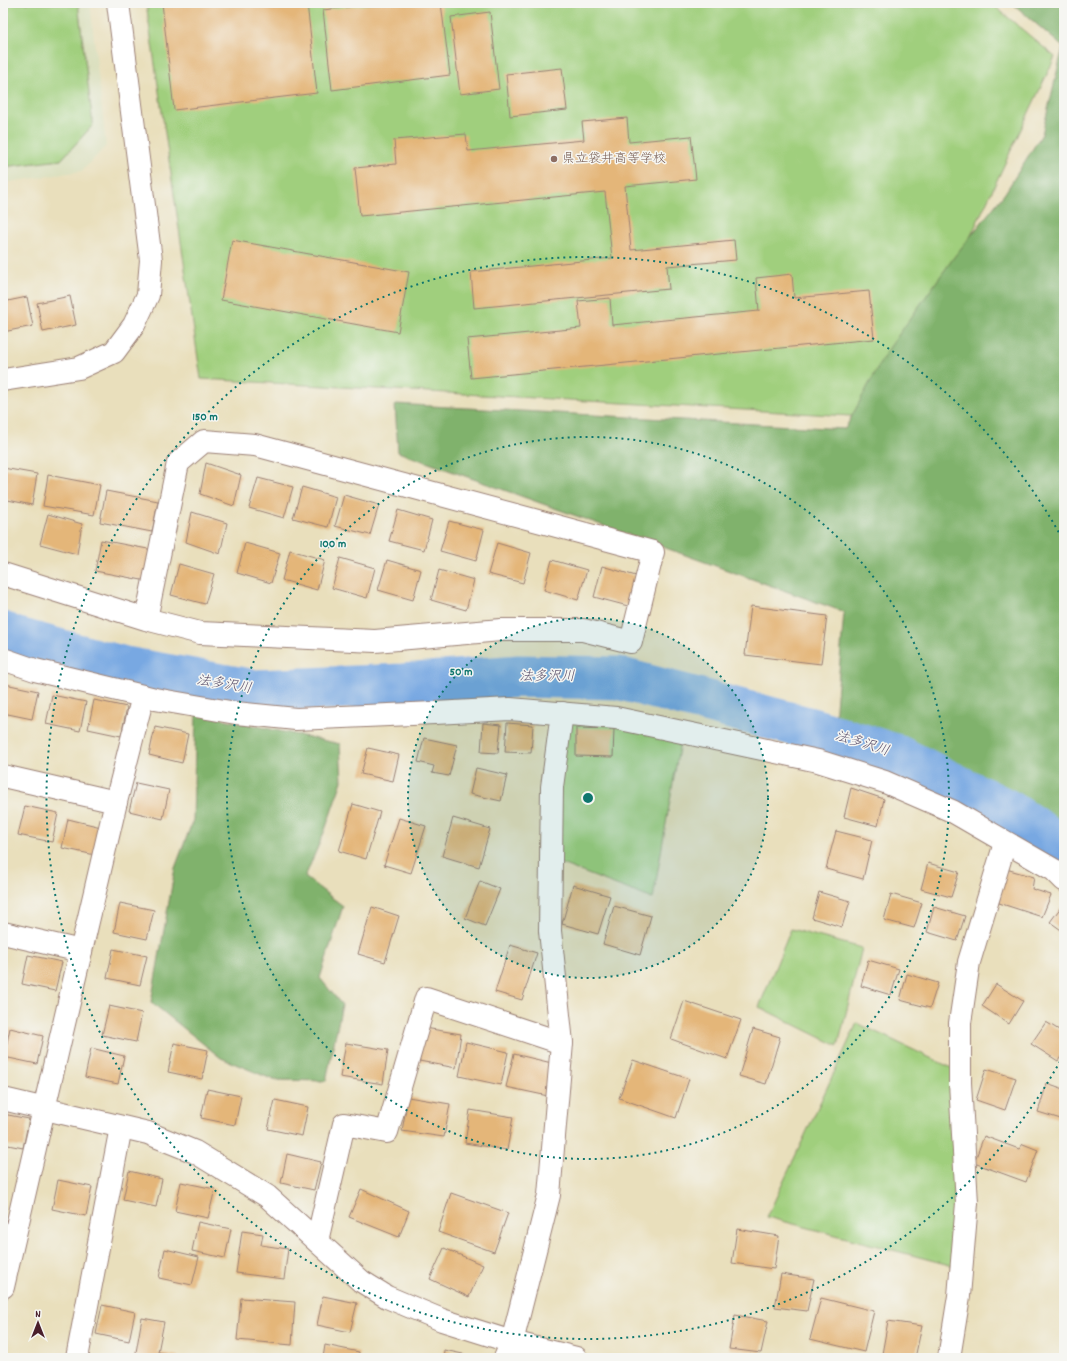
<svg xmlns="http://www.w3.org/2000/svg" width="1067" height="1361" font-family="Dekko,'Klee One',sans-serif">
<rect width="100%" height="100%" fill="#f6f6f2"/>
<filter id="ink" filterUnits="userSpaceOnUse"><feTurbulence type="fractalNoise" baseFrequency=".025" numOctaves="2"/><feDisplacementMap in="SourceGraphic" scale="8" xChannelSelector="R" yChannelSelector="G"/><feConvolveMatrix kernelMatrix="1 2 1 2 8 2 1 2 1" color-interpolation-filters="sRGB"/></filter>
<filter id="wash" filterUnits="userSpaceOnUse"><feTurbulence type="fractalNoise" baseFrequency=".012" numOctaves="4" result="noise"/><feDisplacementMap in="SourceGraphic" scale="16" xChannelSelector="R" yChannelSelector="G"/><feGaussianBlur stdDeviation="0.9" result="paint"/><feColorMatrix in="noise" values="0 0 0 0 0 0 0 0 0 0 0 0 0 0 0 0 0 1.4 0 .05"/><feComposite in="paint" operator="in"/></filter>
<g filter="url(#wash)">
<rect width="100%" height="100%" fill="#e9dfbc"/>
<path fill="#dadfbd" d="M3 3H90L106 146 82 171 3 183Z"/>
<g fill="#a0cf7d" stroke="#757754">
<path d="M3 3H78L93 125 61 160 3 167Z"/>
<path d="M146 3H991L1055 57 885 418 201 379Z"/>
<path d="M562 713 682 731 653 899 551 860Z"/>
<path d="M791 929 862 948 838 1046 759 1007Z"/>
<path d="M857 1023 960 1072 961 1268 767 1217Z"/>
</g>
<g fill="#80b26c" stroke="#65684c">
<path d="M1012 3H1064V878L997 819 990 795 923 752 835 720 844 612 398 452 395 404 845 429 885 354 954 257 1005 193 1042 134 1063 47Z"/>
<path d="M196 713 340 744 342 781 325 830 305 877 343 906 320 978 342 1005 326 1081 274 1080 221 1058 151 1002 175 868 193 820Z"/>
</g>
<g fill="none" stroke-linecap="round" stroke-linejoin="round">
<path stroke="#78a8e2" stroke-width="43" d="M3 633 14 638 125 668 255 691 403 685 519 676 618 678 815 730 895 755 1008 811 1064 848"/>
</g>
<g id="blocks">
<g fill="#e4b679">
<path d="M162 3H307L317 93 174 110Z"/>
<path d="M380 3H441L450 75 332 90 323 10Z"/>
<path d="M490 12 499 89 460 94 451 17Z"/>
<path d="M562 68 567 110 510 116 506 74Z"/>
<path d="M627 118 629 142 691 136 696 179 625 186 631 250 734 240 736 260 667 266 669 289 474 308 471 272 612 258 605 192 360 216 355 168 396 164 394 140 466 134 468 151 584 140 582 122Z"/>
<path d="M232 240 409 272 398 332 221 300Z"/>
<path d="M792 274 794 298 869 291 874 339 471 378 467 339 581 328 578 301 610 298 612 325 759 311 756 278Z"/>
<path d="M70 296 76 325 43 332 37 303Z"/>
<path d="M27 297 33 326 3 332V302Z"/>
<path d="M206 463 241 475 234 506 200 494Z"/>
<path d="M3 468 37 474 32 505 3 499Z"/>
<path d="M48 475 100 485 94 515 43 506Z"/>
<path d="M258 478 293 487 284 518 249 508Z"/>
<path d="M302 487 336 497 328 527 293 518Z"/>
<path d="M106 491 158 501 152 532 100 522Z"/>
<path d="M344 495 379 505 370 535 335 526Z"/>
<path d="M398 510 432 520 424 550 389 541Z"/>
<path d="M192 512 227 523 220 554 186 542Z"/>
<path d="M48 514 82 524 77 554 40 544Z"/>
<path d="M449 521 484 530 476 561 440 551Z"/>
<path d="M101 540 153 550 147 581 95 571Z"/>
<path d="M245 543 280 553 271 583 237 573Z"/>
<path d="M497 543 531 553 523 583 488 574Z"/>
<path d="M290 550 325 560 317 590 282 580Z"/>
<path d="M340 558 375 568 367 598 332 588Z"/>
<path d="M387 560 421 570 413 600 378 590Z"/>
<path d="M552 560 587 570 578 600 544 590Z"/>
<path d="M179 564 214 574 205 604 171 595Z"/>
<path d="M602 566 636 576 628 606 594 597Z"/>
<path d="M439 570 474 580 466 610 431 600Z"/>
<path d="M751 606 827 616 821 664 745 655Z"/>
<path d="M5 684 38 691 32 719 3 713V691Z"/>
<path d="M52 695 86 702 80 731 46 724Z"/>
<path d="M94 700 127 707 121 736 88 729Z"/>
<path d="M483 723 501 725 498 753 481 752Z"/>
<path d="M507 723 533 725 531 753 505 752Z"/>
<path d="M155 727 188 734 182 763 149 755Z"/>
<path d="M576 728 614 729 613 757 576 756Z"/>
<path d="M424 738 457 745 449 776 432 773 434 766 418 762Z"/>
<path d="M368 748 399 755 393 781 361 774Z"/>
<path d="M476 768 507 775 501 801 470 794Z"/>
<path d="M136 783 169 790 163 819 129 811Z"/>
<path d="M851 788 884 799 878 826 844 817Z"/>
<path d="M353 804 380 812 366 859 339 851Z"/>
<path d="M25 806 58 813 52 842 18 835Z"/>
<path d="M399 818 426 826 411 873 384 865Z"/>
<path d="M453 818 490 829 479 867 442 856Z"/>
<path d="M68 819 101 827 95 855 62 848Z"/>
<path d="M836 831 872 840 863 879 826 869Z"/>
<path d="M928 863 959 872 951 897 921 889Z"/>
<path d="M1006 869 1034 877 1032 889 1051 895 1042 917 999 903Z"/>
<path d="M480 881 500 889 485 926 465 918Z"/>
<path d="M573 885 610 896 598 934 562 924Z"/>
<path d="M819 892 850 901 842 927 812 918Z"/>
<path d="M891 894 922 903 914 928 884 920Z"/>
<path d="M120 903 154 910 147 939 114 932Z"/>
<path d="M1064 903V932L1050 922Z"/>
<path d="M614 906 651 916 640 955 603 944Z"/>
<path d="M372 907 399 916 385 962 358 954Z"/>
<path d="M934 907 965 916 957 941 927 932Z"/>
<path d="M510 945 537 953 522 1000 495 992Z"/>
<path d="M113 949 147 956 140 985 107 978Z"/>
<path d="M28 955 62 962 55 991 22 984Z"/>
<path d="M868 960 899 969 891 995 861 986Z"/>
<path d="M907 974 938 983 930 1008 900 1000Z"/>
<path d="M996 984 1023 1001 1009 1024 982 1006Z"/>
<path d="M684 1001 741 1020 727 1059 671 1039Z"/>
<path d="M109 1006 142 1013 136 1042 102 1035Z"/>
<path d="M1046 1022 1064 1033V1052L1058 1061 1031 1044Z"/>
<path d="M419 1027 461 1034 456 1068 414 1060Z"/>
<path d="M10 1028 43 1036 37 1064 4 1057Z"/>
<path d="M753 1029 780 1037 766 1084 739 1076Z"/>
<path d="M466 1042 508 1052 501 1085 459 1076Z"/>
<path d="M174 1043 208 1050 202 1079 168 1072Z"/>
<path d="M346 1043 388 1050 383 1084 340 1077Z"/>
<path d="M91 1048 124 1056 118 1084 85 1077Z"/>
<path d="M514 1054 556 1064 548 1096 506 1087Z"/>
<path d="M633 1060 689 1079 676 1118 619 1098Z"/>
<path d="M986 1069 1016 1078 1005 1110 976 1100Z"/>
<path d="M1047 1083 1064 1089V1120L1038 1112Z"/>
<path d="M207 1089 241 1096 235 1125 201 1118Z"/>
<path d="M408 1097 450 1104 444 1137 402 1131Z"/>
<path d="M275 1100 308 1107 302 1136 268 1129Z"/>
<path d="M470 1110 513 1117 507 1150 465 1143Z"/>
<path d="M3 1114 29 1119 23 1148 3 1144Z"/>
<path d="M984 1136 1019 1149 1023 1144 1038 1150 1026 1182 974 1163Z"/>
<path d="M287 1154 321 1162 314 1190 281 1183Z"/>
<path d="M129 1171 162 1179 156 1207 123 1200Z"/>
<path d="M58 1180 92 1187 86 1216 52 1209Z"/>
<path d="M181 1182 215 1189 208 1218 175 1211Z"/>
<path d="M361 1189 409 1211 399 1237 349 1217Z"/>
<path d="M451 1193 508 1213 494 1252 438 1232Z"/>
<path d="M198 1222 231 1229 225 1258 192 1251Z"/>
<path d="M737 1229 779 1236 774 1269 732 1263Z"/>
<path d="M242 1231 263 1234 261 1245 288 1249 284 1279 236 1273Z"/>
<path d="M444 1248 483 1265 469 1297 430 1279Z"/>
<path d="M165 1249 199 1257 192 1285 159 1278Z"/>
<path d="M781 1274 814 1279 807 1311 775 1307Z"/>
<path d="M323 1296 357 1303 350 1332 317 1325Z"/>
<path d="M241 1298 295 1302 292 1345 237 1340Z"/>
<path d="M821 1298 874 1311 864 1352 810 1339Z"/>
<path d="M102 1305 135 1312 129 1341 96 1334Z"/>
<path d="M735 1315 768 1321 761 1353 729 1349Z"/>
<path d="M142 1318 164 1322 158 1352 178 1356V1358H135Z"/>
<path d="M888 1321 922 1326 915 1358 882 1354Z"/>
<path d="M325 1345 359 1352 358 1358H323Z"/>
<path d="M444 1350 477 1357V1358H443Z"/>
</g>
</g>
</g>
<g filter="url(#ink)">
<use href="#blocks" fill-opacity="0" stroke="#9a7f74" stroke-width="1"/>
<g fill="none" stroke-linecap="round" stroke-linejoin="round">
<g stroke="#9a7f74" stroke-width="24">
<g id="street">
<path d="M3 380 79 368 114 352 134 325 148 295 151 260 118 3"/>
<path d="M3 574 146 619 200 633 375 641 501 630H583L631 642 653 552 255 445 204 441 178 463 146 619"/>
<path d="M3 659 35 670 155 699 236 713 296 719 435 713 510 709 616 718 818 761 885 782 952 811 1054 870 1064 880"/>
<path d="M3 776 116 802 44 1109 3 1287"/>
<path d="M116 802 143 696"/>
<path d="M3 933 81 951"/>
<path d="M317 1241 344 1124 387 1132 426 998 562 1043"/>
<path d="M77 1358 121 1127"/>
<path d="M505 1358 512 1342 549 1195 562 1043 550 931 552 787 562 713"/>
<path d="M949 1358 959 1296 967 1203 960 1083V1023L969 962 1005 843"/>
</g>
</g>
<g stroke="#9a7f74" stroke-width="24">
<path id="secondary" d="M3 1099 148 1133 195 1152 267 1196 361 1281 387 1297 442 1320 512 1342 576 1358"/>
</g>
<use href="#street" stroke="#fff" stroke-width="22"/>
<use href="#secondary" stroke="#fff" stroke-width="22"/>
</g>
</g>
<circle cx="588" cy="798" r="180" fill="#0f766e" fill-opacity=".12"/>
<g fill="none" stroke="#0f766e" stroke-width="2" stroke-dasharray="2 4">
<circle cx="588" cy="798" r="180"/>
<circle cx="588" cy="798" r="361"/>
<path d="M1063 1056A541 541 0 1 1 1063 540"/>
</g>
<circle fill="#8d6e63" stroke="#f6f6f2" stroke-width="1.5" cx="554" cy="159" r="4"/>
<g text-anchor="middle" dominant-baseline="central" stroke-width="3" stroke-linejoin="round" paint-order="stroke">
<g font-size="13" fill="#785e54" stroke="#f6f6f2" text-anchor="start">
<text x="562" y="159">県立袋井高等学校</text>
</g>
<g font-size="14" font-style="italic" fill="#5a4f6b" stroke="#f6f6f2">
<text x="547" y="677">法多沢川</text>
<text transform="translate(224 685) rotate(9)">法多沢川</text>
<text transform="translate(862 744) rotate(17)">法多沢川</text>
</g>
</g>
<circle cx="588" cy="798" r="6" fill="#0f766e" stroke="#f6f6f2" stroke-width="2"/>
<g font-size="12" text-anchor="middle" font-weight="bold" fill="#0f766e" stroke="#f6f6f2" stroke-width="3" stroke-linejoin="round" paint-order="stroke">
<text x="205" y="420">150 m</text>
<text x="333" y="547">100 m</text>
<text x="461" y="675">50 m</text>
</g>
<rect width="1067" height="1361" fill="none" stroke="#f6f6f2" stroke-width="16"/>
<g transform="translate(38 1323)" stroke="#f6f6f2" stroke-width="3" paint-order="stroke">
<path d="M0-3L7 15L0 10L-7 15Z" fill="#4a1f2b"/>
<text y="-6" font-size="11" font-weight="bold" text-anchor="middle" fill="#4a1f2b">N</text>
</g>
</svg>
